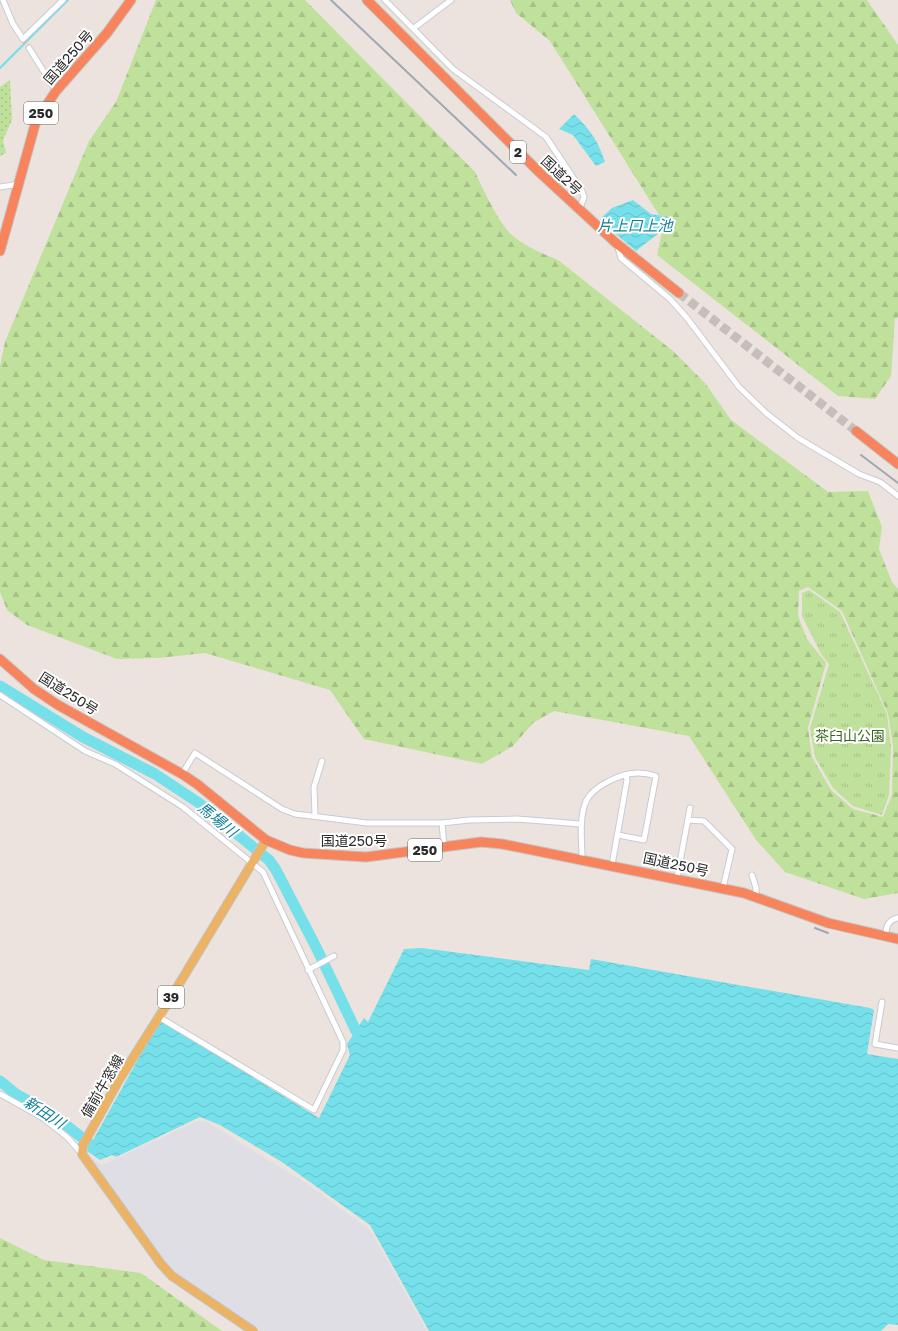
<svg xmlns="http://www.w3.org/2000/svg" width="898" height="1331" font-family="'Golos Text','Noto Sans JP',sans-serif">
<defs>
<pattern id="grass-dots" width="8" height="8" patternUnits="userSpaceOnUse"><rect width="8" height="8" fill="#c0e19c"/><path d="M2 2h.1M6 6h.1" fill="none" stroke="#a5c187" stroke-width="1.8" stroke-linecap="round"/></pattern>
<pattern id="forest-firs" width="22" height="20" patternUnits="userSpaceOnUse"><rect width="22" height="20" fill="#c0e19c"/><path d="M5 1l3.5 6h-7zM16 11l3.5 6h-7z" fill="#a5c187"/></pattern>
<pattern id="park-tufts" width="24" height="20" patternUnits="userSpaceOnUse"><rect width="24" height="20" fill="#c0e19c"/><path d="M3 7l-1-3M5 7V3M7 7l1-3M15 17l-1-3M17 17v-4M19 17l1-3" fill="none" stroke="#a5c187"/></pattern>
<pattern id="water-waves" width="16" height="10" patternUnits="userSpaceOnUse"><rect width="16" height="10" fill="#75e0ea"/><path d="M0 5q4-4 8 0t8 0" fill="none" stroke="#65c0c9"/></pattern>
</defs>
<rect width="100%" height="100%" fill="#ece3de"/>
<path fill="#dfdee5" d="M198 1121H205L307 1184 370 1230 427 1331H259L169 1269 90 1162 86 1154 102 1165Z"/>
<path fill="url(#grass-dots)" d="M10 80 12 120 3 140 6 153 0 156V87Z"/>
<g fill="url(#forest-firs)" fill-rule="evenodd">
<path d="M156 0H305L475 172C483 189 500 226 514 237 527 247 543 254 558 260L673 351 705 383 731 420 828 492 868 491 882 527 879 549 892 582 898 589V893L864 899 785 872 756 840 689 736 554 711 533 723 513 746 482 764 364 739 330 690 205 653 158 658 117 659 27 625 7 610 0 592V366L5 342 89 141 116 102ZM808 587 842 611 888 714 893 746 892 795 883 817 853 809 831 790 812 757 808 728 826 663 807 639 798 616 799 591Z"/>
<path d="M510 0H867L898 45V318L895 319 891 376 875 399 838 396 657 255 664 223 550 41 516 13Z"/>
<path d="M0 1238 44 1260 141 1273 222 1331H0Z"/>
</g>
<path fill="url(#park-tufts)" d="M809 590 840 612 887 714 891 747 889 795 882 815 853 806 833 788 815 757 810 728 829 664 821 654 802 616V593Z"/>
<g fill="url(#water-waves)">
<path d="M574 114C590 130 598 140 605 162L596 166 573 135 559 129Z"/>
<path d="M633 200 651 214 669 217 671 221 669 225 636 251 603 223 601 218 612 208Z"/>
<path d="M422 948 589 970 591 959 870 1008 874 1010 867 1054 898 1059V1325L888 1324 881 1331H429L370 1225 282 1162 220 1125 200 1117 116 1157 112 1155 100 1160 87 1151 160 1020 319 1118 350 1055 347 1044 364 1018 368 1022 404 949Z"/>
</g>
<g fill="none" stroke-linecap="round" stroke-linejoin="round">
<path stroke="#75e0ea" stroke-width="2" d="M0 68 68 0"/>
<g stroke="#75e0ea" stroke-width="11">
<path d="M0 686 83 737 155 774 199 803 269 860 276 870 317 949 356 1031"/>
<path d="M0 1081 16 1094 52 1114 90 1144"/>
</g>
<path stroke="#c5beba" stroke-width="5" stroke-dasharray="5 2.5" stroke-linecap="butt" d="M23 39 29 48"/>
<path stroke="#c5beba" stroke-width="9" stroke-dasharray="9 4.5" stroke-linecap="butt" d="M679 293 856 431"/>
<g stroke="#c6cbd4" stroke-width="7">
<g id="street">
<path d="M3 0 13 24 23 39 63 0"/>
<path d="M385 0 453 69 546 137 582 191 584 197 579 210"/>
<path d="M414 28 451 0"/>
<path d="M29 48 56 91"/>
<path d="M0 187 19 184"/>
<path d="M617 244 621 258 670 299 687 318 739 387 766 413 798 438 859 474 880 482 898 496"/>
<path d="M0 695 85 751 115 764 183 807 263 872 343 1042V1050L314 1110 159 1017"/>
<path d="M182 774 195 753 282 809 295 814 367 823H442L469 820 517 819 581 824"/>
<path d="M315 815 314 787 322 761"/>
<path d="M688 820 704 821 732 849 723 888"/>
<path d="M442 823 444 846"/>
<path d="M582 859C582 841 579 821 585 804 590 787 621 773 638 773 644 773 650 774 656 776L644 840 618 835"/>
<path d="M612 865 627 780 626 775"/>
<path d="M752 875 756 888V897"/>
<path d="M677 878 690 808"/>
<path d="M885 936C887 927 887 920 898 918"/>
<path d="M308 970 334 956"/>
<path d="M882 1002 875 1044 898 1048"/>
<path d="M0 1094 43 1118 67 1137 82 1154"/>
</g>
</g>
<g stroke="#c4c4c4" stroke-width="10">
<path id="primary" d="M253 1331 172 1276 161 1264 82 1154 83 1145 119 1080 167 1004 266 840"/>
</g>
<g stroke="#c4c4c4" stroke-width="11">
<g id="highway">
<path d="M367 0 539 172 616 243 679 293"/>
<path d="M0 251 36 121 56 91 107 33 131 0"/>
<path d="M856 431 898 464"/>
<path d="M0 659 34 689 58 705 182 774 197 784 266 840 290 850 303 853 366 857 481 842 502 844 744 893 828 923 898 939"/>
</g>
</g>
<use href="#street" stroke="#fff" stroke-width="5"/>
<use href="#primary" stroke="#ebb363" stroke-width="8"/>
<use href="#highway" stroke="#f8845d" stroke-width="9"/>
<g stroke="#a0a7b4" stroke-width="2">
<path d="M331 0 516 175"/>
<path d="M861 455 898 483"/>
<path d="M815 928 828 933"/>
</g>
</g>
<g text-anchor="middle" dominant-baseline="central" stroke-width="4" stroke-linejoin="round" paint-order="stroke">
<g fill="#fff" stroke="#6b6b6b" stroke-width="1">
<rect x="24" y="102" width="34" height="22" rx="3"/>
<rect x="510" y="141" width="16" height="22" rx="3"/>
<rect x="408" y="839" width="34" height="22" rx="3"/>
<rect x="158" y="986" width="26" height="22" rx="3"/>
</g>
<g font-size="13" font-weight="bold" fill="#2b2b2b">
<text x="41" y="113">250</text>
<text x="518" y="152">2</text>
<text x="425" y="850">250</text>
<text x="171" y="997">39</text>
</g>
<g font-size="14" fill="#2b2b2b" stroke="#fff">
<text transform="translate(68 57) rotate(-49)">国道250号</text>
<text transform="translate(562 175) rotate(43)">国道2号</text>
<text transform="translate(69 693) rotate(32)">国道250号</text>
<text x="354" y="840">国道250号</text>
<text transform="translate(676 864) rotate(12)">国道250号</text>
<text transform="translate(102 1086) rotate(-60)">備前牛窓線</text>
</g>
<g font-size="14" fill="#39661d" stroke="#fff">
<text x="850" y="735">茶臼山公園</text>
</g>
<g font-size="15" font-style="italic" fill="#128197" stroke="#fff">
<text x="635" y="225">片上口上池</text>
<text transform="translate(218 819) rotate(39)">馬場川</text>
<text transform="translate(45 1112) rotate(33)">新田川</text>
</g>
</g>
</svg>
